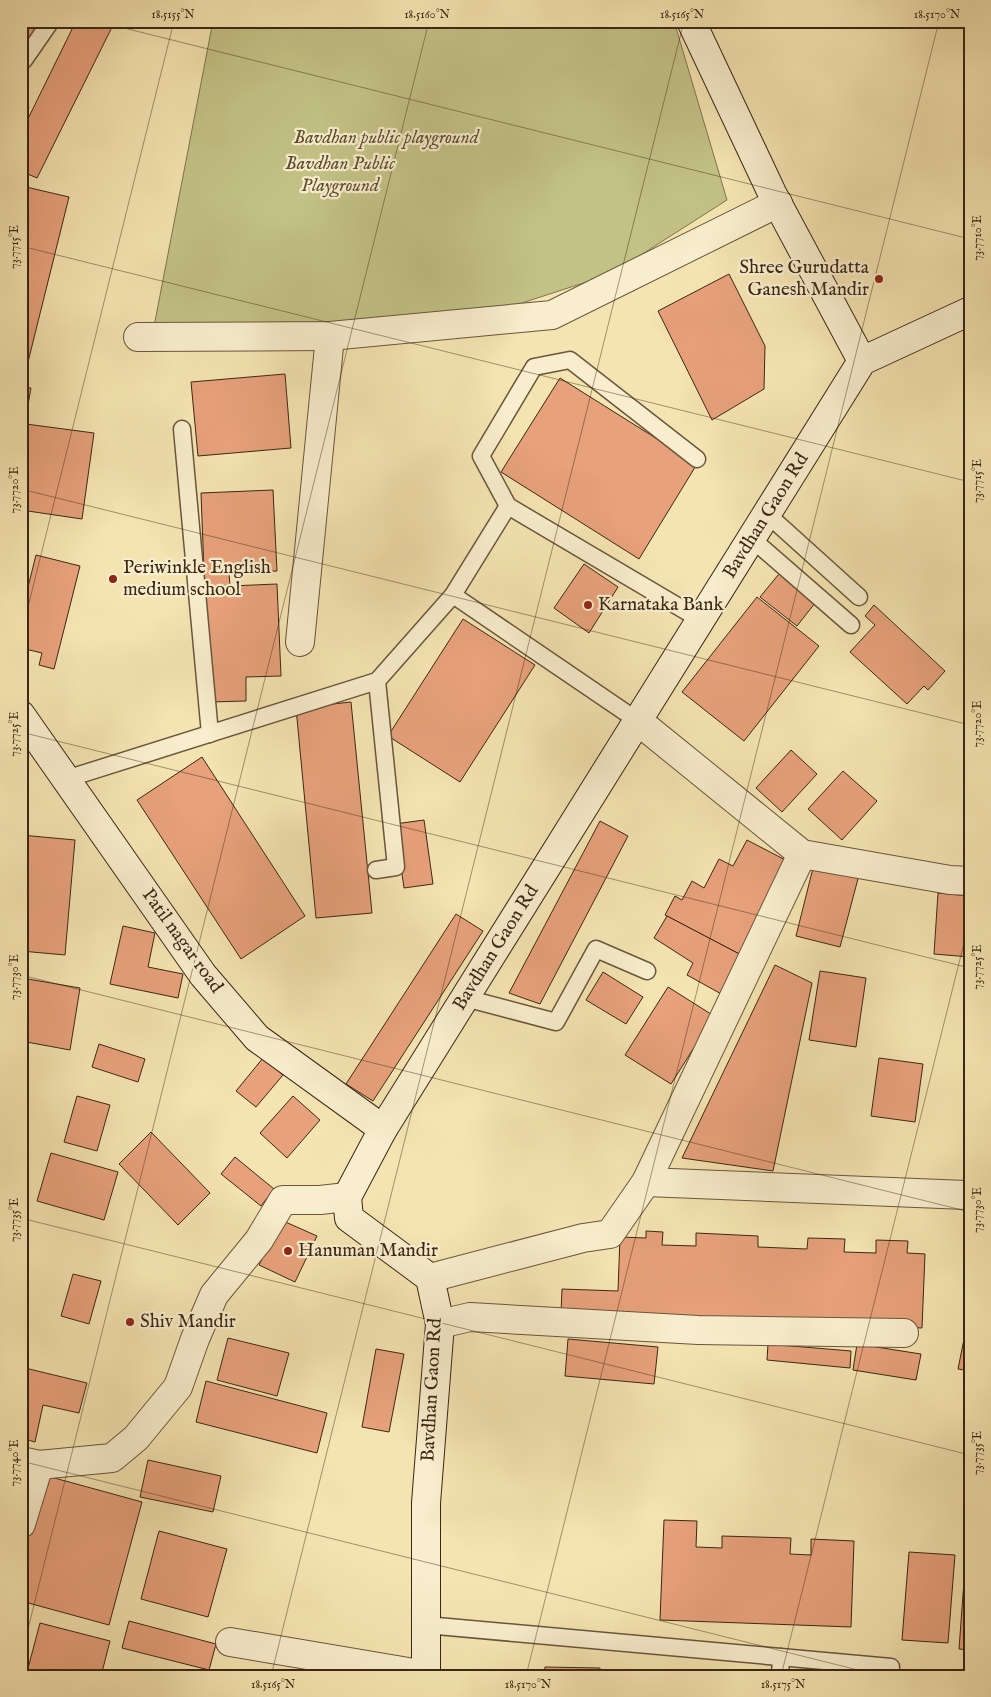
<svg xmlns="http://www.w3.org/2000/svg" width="991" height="1697" font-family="'IM FELL English',serif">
<rect width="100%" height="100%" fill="#f4e4b1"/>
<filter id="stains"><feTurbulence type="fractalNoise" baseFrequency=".004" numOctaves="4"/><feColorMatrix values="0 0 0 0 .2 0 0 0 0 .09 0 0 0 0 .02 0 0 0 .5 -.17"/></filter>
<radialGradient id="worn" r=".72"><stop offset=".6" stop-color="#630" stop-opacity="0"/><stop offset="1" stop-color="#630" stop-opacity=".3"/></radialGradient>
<path fill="#c3c286" stroke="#7f744e" d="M213 21H674L727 200 611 274 479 317 151 342Z"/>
<g fill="#e7a17b" stroke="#3b2715">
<path d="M21 21H42L21 52Z"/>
<path d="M76 21H115L37 178 21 171V133Z"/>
<path d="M26 187 69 197 27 366 21 365V205Z"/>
<path d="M729 274 765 346 764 389 712 420 658 311Z"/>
<path d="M285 374 291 448 198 456 191 382Z"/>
<path d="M560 378 697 464 639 559 501 472Z"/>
<path d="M21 387 31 388 21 444Z"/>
<path d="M26 424 94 433 82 519 21 510V457Z"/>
<path d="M273 490 277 571 229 573 230 586 277 584 281 676 246 677V701L209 702 201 493Z"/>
<path d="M970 496V521L967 497Z"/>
<path d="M36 555 80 566 54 669 39 665 42 653 21 648V615Z"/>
<path d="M584 564 618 587 589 633 554 608Z"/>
<path d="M783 569 819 598 797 626 760 597Z"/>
<path d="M757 597 819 646 744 741 682 692Z"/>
<path d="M874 605 945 671 928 690 924 686 907 704 850 652 875 625 865 616Z"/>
<path d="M463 619 535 665 460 782 388 736Z"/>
<path d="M351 702 372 913 316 918 296 708Z"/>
<path d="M791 750 817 774 782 812 756 788Z"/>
<path d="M202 757 305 916 241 959 137 800Z"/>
<path d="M843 771 877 801 842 840 808 809Z"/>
<path d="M424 820 433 884 404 888 395 824Z"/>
<path d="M600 821 628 836 540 1004 509 993Z"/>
<path d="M21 835 75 840 65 955 21 951Z"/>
<path d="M747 840 793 864 745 957 665 915 675 896 682 900 692 881 704 888 719 859 733 866Z"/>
<path d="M815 860 860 871 840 947 796 936Z"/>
<path d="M938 893 970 896V957L934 954Z"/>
<path d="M456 914 483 931 373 1101 346 1084Z"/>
<path d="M667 916 745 957 725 996 687 975 693 963 654 938Z"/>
<path d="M123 926 155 933 148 967 183 974 178 998 110 984Z"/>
<path d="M775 965 812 983 773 1171 682 1158Z"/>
<path d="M820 971 866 978 856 1047 809 1040Z"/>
<path d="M603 972 643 997 626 1024 586 1000Z"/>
<path d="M22 978 80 988 70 1050 21 1041Z"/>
<path d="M668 987 714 1016 671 1084 625 1055Z"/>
<path d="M99 1044 145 1059 138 1082 92 1067Z"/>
<path d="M263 1058 283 1075 256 1107 236 1091Z"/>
<path d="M879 1058 923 1064 915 1122 871 1116Z"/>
<path d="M77 1096 110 1105 97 1151 64 1142Z"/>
<path d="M293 1096 320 1120 287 1158 260 1133Z"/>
<path d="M151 1132 210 1193 178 1225 119 1164Z"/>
<path d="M51 1153 118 1172 104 1220 37 1201Z"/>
<path d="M235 1157 274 1189 261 1206 221 1174Z"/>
<path d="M281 1220 317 1236 295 1282 259 1265Z"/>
<path d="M646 1231 663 1232 662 1245 696 1246V1233L758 1236V1247L807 1249 808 1238 845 1239 844 1252 876 1253V1240L908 1241 907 1253 925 1254 922 1328 561 1314 562 1289 618 1291 620 1237 646 1238Z"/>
<path d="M73 1274 101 1281 89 1324 61 1316Z"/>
<path d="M967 1324H970V1371L958 1369Z"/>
<path d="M228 1338 289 1353 277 1396 217 1380Z"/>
<path d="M568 1339 658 1347 654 1384 565 1376Z"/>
<path d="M768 1344 851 1351 850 1368 767 1360Z"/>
<path d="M857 1344 921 1354 916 1380 853 1370Z"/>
<path d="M376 1349 404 1354 389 1432 362 1427Z"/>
<path d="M25 1368 87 1383 79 1413 43 1405 35 1442 21 1438V1381Z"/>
<path d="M206 1381 327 1413 317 1453 196 1422Z"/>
<path d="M148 1460 221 1476 213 1512 140 1497Z"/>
<path d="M40 1474 142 1502 109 1625 21 1601V1541Z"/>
<path d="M664 1520 697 1521 696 1547 722 1548V1536L791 1538 790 1554 811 1555V1539L854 1541 851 1627 660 1620Z"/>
<path d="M159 1531 227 1549 208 1617 141 1599Z"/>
<path d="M967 1540H970V1650L959 1649Z"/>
<path d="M909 1552 955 1555 948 1643 902 1640Z"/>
<path d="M129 1621 216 1644 209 1670 122 1648Z"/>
<path d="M40 1623 110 1641 101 1676H40L27 1672Z"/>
<path d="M545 1667 600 1668V1676H544Z"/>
</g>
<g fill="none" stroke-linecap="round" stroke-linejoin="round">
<g stroke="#69563c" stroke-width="19">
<g id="lane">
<path d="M24 60 51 21"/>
<path d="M182 429 210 734"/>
<path d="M508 506 701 620"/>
<path d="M767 514 859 597"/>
<path d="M752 539 851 625"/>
<path d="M453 595 638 721"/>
<path d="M66 779 377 681"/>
<path d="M376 870 396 867 377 681 453 595 508 506 481 456 534 367 570 360 697 459"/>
<path d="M465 998 556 1022 596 949 647 971"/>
<path d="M426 1625 891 1667 890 1676"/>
<path d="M780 1676 781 1657"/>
</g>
</g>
<g stroke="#69563c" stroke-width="30">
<g id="street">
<path d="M138 337 330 336 552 315 778 203"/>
<path d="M300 642 330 336"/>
<path d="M638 721 802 854 950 880 970 881"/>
<path d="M646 1182 966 1195"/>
<path d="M430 1278 583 1238 610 1234 646 1182 802 854"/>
<path d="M440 1324 470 1317 698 1330 904 1333"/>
<path d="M21 1461 39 1465 112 1458 136 1438 178 1387 195 1339 214 1295 259 1240 283 1200H320L347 1197"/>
<path d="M21 1524 39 1465"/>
<path d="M230 1642 426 1675"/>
</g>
</g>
<g stroke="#3b2715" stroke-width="30">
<g id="secondary">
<path d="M691 21 772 193 862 361"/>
<path d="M21 715 203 975 257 1038 383 1129"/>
<path d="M426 1676V1503L440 1324 430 1278 349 1218 347 1197 383 1129 862 361 970 311"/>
</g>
</g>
<use href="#lane" stroke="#f8edcc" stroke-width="16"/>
<use href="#street" stroke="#f8edcc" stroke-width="28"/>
<use href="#secondary" stroke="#f8edcc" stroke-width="28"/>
</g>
<path fill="none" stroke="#3b2715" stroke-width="1" stroke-opacity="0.45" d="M96 21 970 239M21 246 970 482M21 489 970 725M21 635 174 21M21 732 970 968M21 975 970 1212M21 1218 970 1455M21 1461 882 1676M21 1657 429 21M271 1676 684 21M526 1676 939 21M781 1676 970 919"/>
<g fill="#8f2418" stroke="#f8edcc" stroke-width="2">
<circle cx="879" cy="279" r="5"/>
<circle cx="113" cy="579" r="5"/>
<circle cx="588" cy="605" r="5"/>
<circle cx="288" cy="1251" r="5"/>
<circle cx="130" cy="1322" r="5"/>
</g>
<g text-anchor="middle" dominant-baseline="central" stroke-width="4.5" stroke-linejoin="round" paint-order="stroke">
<g font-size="19" font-style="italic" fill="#5d4e31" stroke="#f8edcc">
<text x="386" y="138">Bavdhan public playground</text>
<text x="340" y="164">Bavdhan Public<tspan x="340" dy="22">Playground</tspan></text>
</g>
<g font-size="19" fill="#3b2715" stroke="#f8edcc" text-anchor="start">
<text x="869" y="268" text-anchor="end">Shree Gurudatta<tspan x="869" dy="22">Ganesh Mandir</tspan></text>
<text x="123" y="568">Periwinkle English<tspan x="123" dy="22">medium school</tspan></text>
<text x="598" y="605">Karnataka Bank</text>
<text x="298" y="1251">Hanuman Mandir</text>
<text x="140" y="1322">Shiv Mandir</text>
</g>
<g font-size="19" fill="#3b2715" stroke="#f8edcc">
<text transform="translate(766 516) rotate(-58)">Bavdhan Gaon Rd</text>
<text transform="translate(182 941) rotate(54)">Patil nagar road</text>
<text transform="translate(496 948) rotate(-58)">Bavdhan Gaon Rd</text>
<text transform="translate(432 1390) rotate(-87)">Bavdhan Gaon Rd</text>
</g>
</g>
<rect width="991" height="1697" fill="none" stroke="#f4e4b1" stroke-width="55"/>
<rect x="28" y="28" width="936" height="1642" fill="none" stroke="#3b2715" stroke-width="2"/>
<g font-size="12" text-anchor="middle" fill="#3b2715">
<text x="173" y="18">18.5155°N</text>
<text x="427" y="18">18.5160°N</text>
<text x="682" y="18">18.5165°N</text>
<text x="937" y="18">18.5170°N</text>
<text transform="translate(977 238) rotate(-90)" y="4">73.7710°E</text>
<text transform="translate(14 247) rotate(-90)" y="4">73.7715°E</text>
<text transform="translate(977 481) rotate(-90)" y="4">73.7715°E</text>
<text transform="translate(14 490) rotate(-90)" y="4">73.7720°E</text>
<text transform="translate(977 724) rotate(-90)" y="4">73.7720°E</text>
<text transform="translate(14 734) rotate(-90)" y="4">73.7725°E</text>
<text transform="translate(977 967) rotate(-90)" y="4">73.7725°E</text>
<text transform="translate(14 977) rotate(-90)" y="4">73.7730°E</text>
<text transform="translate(977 1210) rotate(-90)" y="4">73.7730°E</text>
<text transform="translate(14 1220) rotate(-90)" y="4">73.7735°E</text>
<text transform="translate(977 1453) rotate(-90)" y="4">73.7735°E</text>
<text transform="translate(14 1463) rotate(-90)" y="4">73.7740°E</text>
<text x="273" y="1688">18.5165°N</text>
<text x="528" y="1688">18.5170°N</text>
<text x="783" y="1688">18.5175°N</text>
</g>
<rect width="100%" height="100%" filter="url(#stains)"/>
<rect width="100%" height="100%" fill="url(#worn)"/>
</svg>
